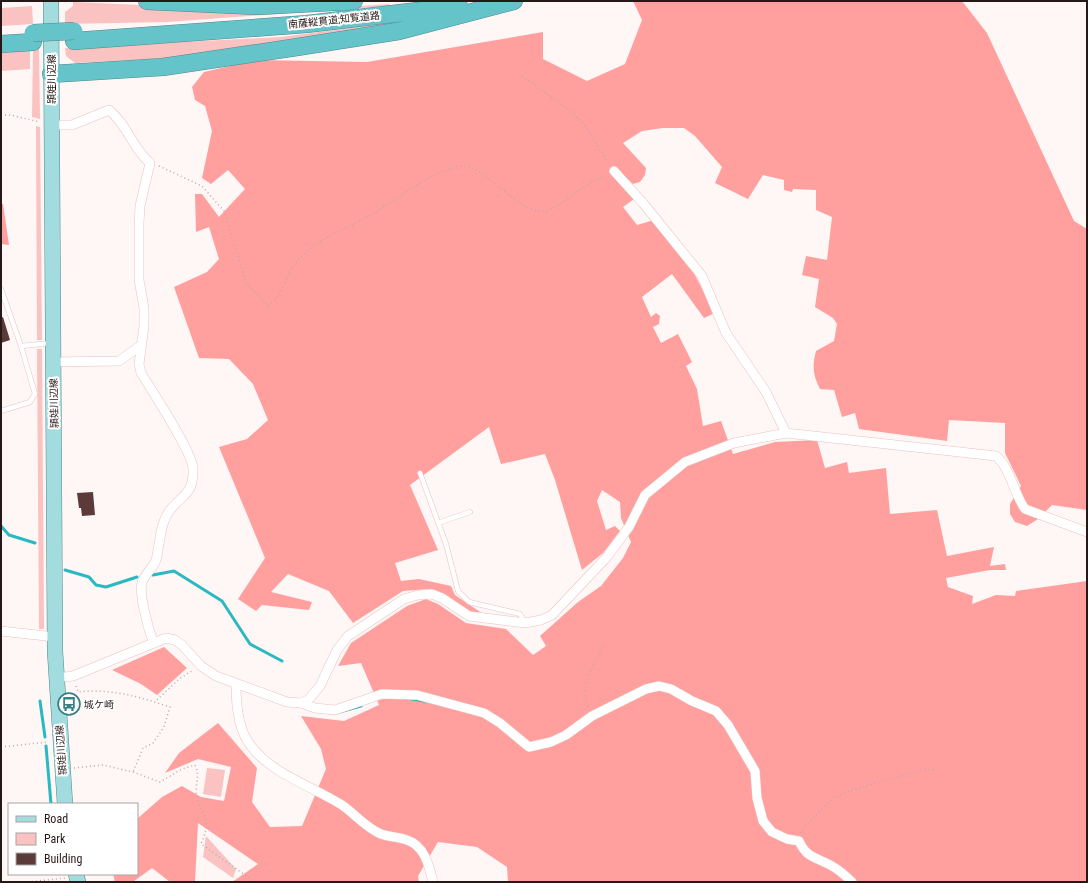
<svg xmlns="http://www.w3.org/2000/svg" width="1088" height="883" font-family="'Roboto Condensed','Noto Sans JP',sans-serif">
<rect width="100%" height="100%" fill="#fff6f6"/>
<g fill="#fac2c0">
<path d="M73 2 251 10 334 8 389 4 390 6 167 22 65 24V12L73 6Z"/>
<path d="M32 6 33 24 1 26V8Z"/>
<path d="M404 21H421L192 57 75 63 66 56 65 48 281 37Z"/>
<path d="M33 49H39L40 119 32 117Z"/>
<path d="M30 50V69L1 71V52Z"/>
<path d="M36 126 40 127 42 340H37Z"/>
<path d="M37 349H42L44 629H39Z"/>
<path d="M207 768 225 770 221 797 203 794Z"/>
<path d="M206 836 236 869 233 878 203 857Z"/>
</g>
<g fill="#ffa09f">
<path d="M633 1H962L987 33 1074 221 1087 229V510L1052 505 1038 519 1027 526 1015 522 1010 514V504L1021 486 1005 453V423L949 420 947 441 859 429 855 413 842 417 834 390 820 389C813 376 812 366 816 351L834 341 837 324 833 318 815 307 819 279 802 275 806 256 827 260 832 217 816 210V190L793 189 792 192 784 190V180L763 175 748 199 715 183 722 167 695 136 684 128H663L642 131 623 143 646 168 645 175 640 182 633 184 615 168 609 171 634 199 623 207 637 225 654 220 690 266 715 313 704 318 672 274 642 297 651 317 656 313 660 316 659 324 653 327 661 343 678 334 692 362 686 366 697 389 703 426 721 421 733 454 775 442 817 440 825 468 847 462 849 473 886 468 890 514 937 510 947 556 994 547 990 566 1005 564 1006 570H990L946 578 948 587 973 596 972 604 996 595 1015 596 1016 591 1087 581V882H508L507 867 477 847 438 842 418 876 419 882H232L258 864 198 823 195 882H170L152 868 133 882H115L113 874H137V819L162 797 182 786 201 797 224 801 231 767 198 759 165 773 179 753 218 723 257 768 252 802 270 827 302 826 326 769 321 749 301 716 344 721 379 705 361 663 338 666 351 643 407 606 426 599 438 604 466 623 506 629 533 655 546 646 540 636 578 602 601 586 623 558 631 542 621 518 620 502 602 490 597 501 606 530 615 526 620 531 603 553 582 570 555 480 545 454 501 464 489 427 410 485 438 550 395 563 401 581 419 579 451 586 455 595 483 614 469 611 445 594 429 589 403 591 353 623 329 591 288 574 271 592 312 602 309 610 262 605 256 611 238 599 265 558 219 447 247 439 268 420 253 384 229 359 199 358 174 287 207 272 219 259 209 227 196 232 195 194H202L219 217 245 189 228 170 211 184 202 178 212 131 205 106 195 100 192 87 204 72 256 60 367 62 543 32V59L587 81 625 64 642 20Z"/>
<path d="M1 204H3L9 245 1 244Z"/>
<path d="M164 647 187 668 157 695 141 684 112 670Z"/>
</g>
<g fill="none" stroke-linecap="round" stroke-linejoin="round">
<g stroke="#2ab9c1" stroke-width="3">
<path d="M1 526 9 535 35 543"/>
<path d="M65 570 89 577 96 585 106 587 137 577"/>
<path d="M153 575 174 571 222 601 250 644 282 661"/>
<path d="M412 699 424 701"/>
<path d="M40 701 45 737"/>
<path d="M336 713 361 706"/>
<path d="M46 746 51 804"/>
</g>
</g>
<g fill="#5c3a3a">
<path d="M3 317 10 340 1 343V318Z"/>
<path d="M93 492 95 515 82 516 81 508H79L77 493Z"/>
</g>
<g fill="none" stroke-linecap="round" stroke-linejoin="round">
<g stroke="#ecc1c0" stroke-width="5.5">
<g id="service">
<path d="M1 289 21 346 35 394 30 402 1 411"/>
<path d="M21 346 51 343"/>
<path d="M420 473 446 544 458 591 469 602 520 614 525 623"/>
<path d="M438 523 470 512"/>
</g>
</g>
<g stroke="#ecc1c0" stroke-width="10">
<g id="minor">
<path d="M51 125H72L109 110C127 124 133 149 150 163L140 206 139 223V280L144 308V326L139 364 141 373C152 391 193 453 193 469 194 494 182 495 170 510 160 523 160 544 156 560 154 567 146 573 143 580 137 590 149 630 153 642"/>
<path d="M614 171 643 203 702 276 726 333 766 392 786 433"/>
<path d="M53 362 119 361 140 346"/>
<path d="M1 631 55 637"/>
<path d="M56 678 73 676 166 638 175 640 182 645 201 666 216 676 287 702 301 703 315 708 335 710 382 694 417 695 484 713 500 723 529 747 551 742 566 735 592 716 646 689 659 686 671 689 692 701 716 711 728 725 755 771 757 798 763 821 772 832 787 839 799 841C807 859 817 857 832 866 839 870 846 876 852 882"/>
<path d="M236 685C236 704 238 730 251 746 272 774 312 786 342 805 355 814 366 828 381 834 389 837 399 837 407 840 425 846 429 866 433 882"/>
<path d="M301 703 308 700 320 686 337 650 348 636 404 599 418 595 432 594 442 598 469 616 525 623 541 620 552 615 606 558 629 527 645 495 685 462 734 443 786 433 996 456C1011 469 1013 492 1025 509L1087 532"/>
</g>
</g>
<g stroke="#4f888c" stroke-width="16">
<g id="primary">
<path d="M51 1 55 651 65 804"/>
<path d="M76 874 78 882"/>
</g>
</g>
<g stroke="#4f888c" stroke-width="18">
<g id="motorway">
<path d="M147 1 258 6 354 1"/>
<path d="M74 41 307 24 459 6"/>
<path d="M1 44 33 42"/>
<path d="M51 74 163 67 291 48 399 31 514 1"/>
</g>
</g>
<g stroke="#b6abab" stroke-width="1.5" stroke-dasharray="1 3" stroke-linecap="butt">
<path d="M522 76 573 113 586 127 608 163"/>
<path d="M1 115H11L39 122"/>
<path d="M159 166 202 186 224 211 246 283 268 306C272 302 276 299 279 295 286 283 290 268 300 258 321 236 349 228 374 213 394 201 443 164 465 166 488 168 524 220 549 210 560 206 569 197 579 190 587 184 597 180 605 176"/>
<path d="M76 686 78 692C110 688 140 697 170 707L164 727 153 743 143 748 133 772"/>
<path d="M157 700 179 679 192 671"/>
<path d="M588 707C578 683 596 665 604 644"/>
<path d="M1 747 48 742"/>
<path d="M74 768 103 765 133 772 160 782 182 769 195 765C200 775 196 782 196 792 196 803 205 812 206 822 207 830 204 836 201 844L255 882"/>
<path d="M801 833 803 828 833 798 849 791 924 769 934 770"/>
<path d="M28 882 65 878"/>
</g>
<use href="#service" stroke="#fff" stroke-width="4.5"/>
<use href="#minor" stroke="#fff" stroke-width="9"/>
<use href="#primary" stroke="#a3dcdf" stroke-width="15"/>
<use href="#motorway" stroke="#65c4ca" stroke-width="17"/>
<g stroke="#4f888c" stroke-width="18" stroke-linecap="butt">
<path id="motorway-bridge" d="M33 33 74 31"/>
</g>
<use href="#motorway-bridge" stroke="#65c4ca" stroke-width="17"/>
</g>
<defs>
<g id="bus-ring" transform="scale(1.15)"><circle r="9.5" fill="#fff" stroke="#398186" stroke-width="1.5"/><path d="M-5-6H5V4H4V6H2V4H-2V6H-4V4H-5ZM-3.5-4V0h7V-4ZM-3.5 1.2v1.5H-2V1.2ZM2 1.2v1.5H3.5V1.2Z" fill="#398186"/></g>
</defs>
<g fill-rule="evenodd">
<use href="#bus-ring" x="69" y="704"/>
</g>
<g text-anchor="middle" dominant-baseline="central" stroke-width="4" stroke-linejoin="round" paint-order="stroke">
<g font-size="10" fill="#271818" stroke="#fff">
<text transform="translate(334 20) rotate(-6)">南薩縦貫道;知覧道路</text>
<text transform="translate(51 79) rotate(-90)">頴娃川辺線</text>
<text transform="translate(54 403) rotate(-91)">頴娃川辺線</text>
<text transform="translate(61 750) rotate(-94)">頴娃川辺線</text>
</g>
<g font-size="10" fill="#271818" stroke="#fff" text-anchor="start">
<text x="84" y="704">城ケ崎</text>
</g>
</g>
<rect width="1088" height="883" fill="none" stroke="#271818" stroke-width="4"/>
<rect x="8" y="803" width="130" height="72" fill="#ffffff" stroke="#a9a3a3"/>
<rect x="16" y="816" width="20" height="6" fill="#a3dcdf" stroke="#a9a3a3"/>
<text x="44" y="823" font-size="12" fill="#271818">Road</text>
<rect x="16" y="833" width="20" height="12" fill="#fac2c0" stroke="#a9a3a3"/>
<text x="44" y="843" font-size="12" fill="#271818">Park</text>
<rect x="16" y="853" width="20" height="12" fill="#5c3a3a" stroke="#a9a3a3"/>
<text x="44" y="863" font-size="12" fill="#271818">Building</text>
</svg>
